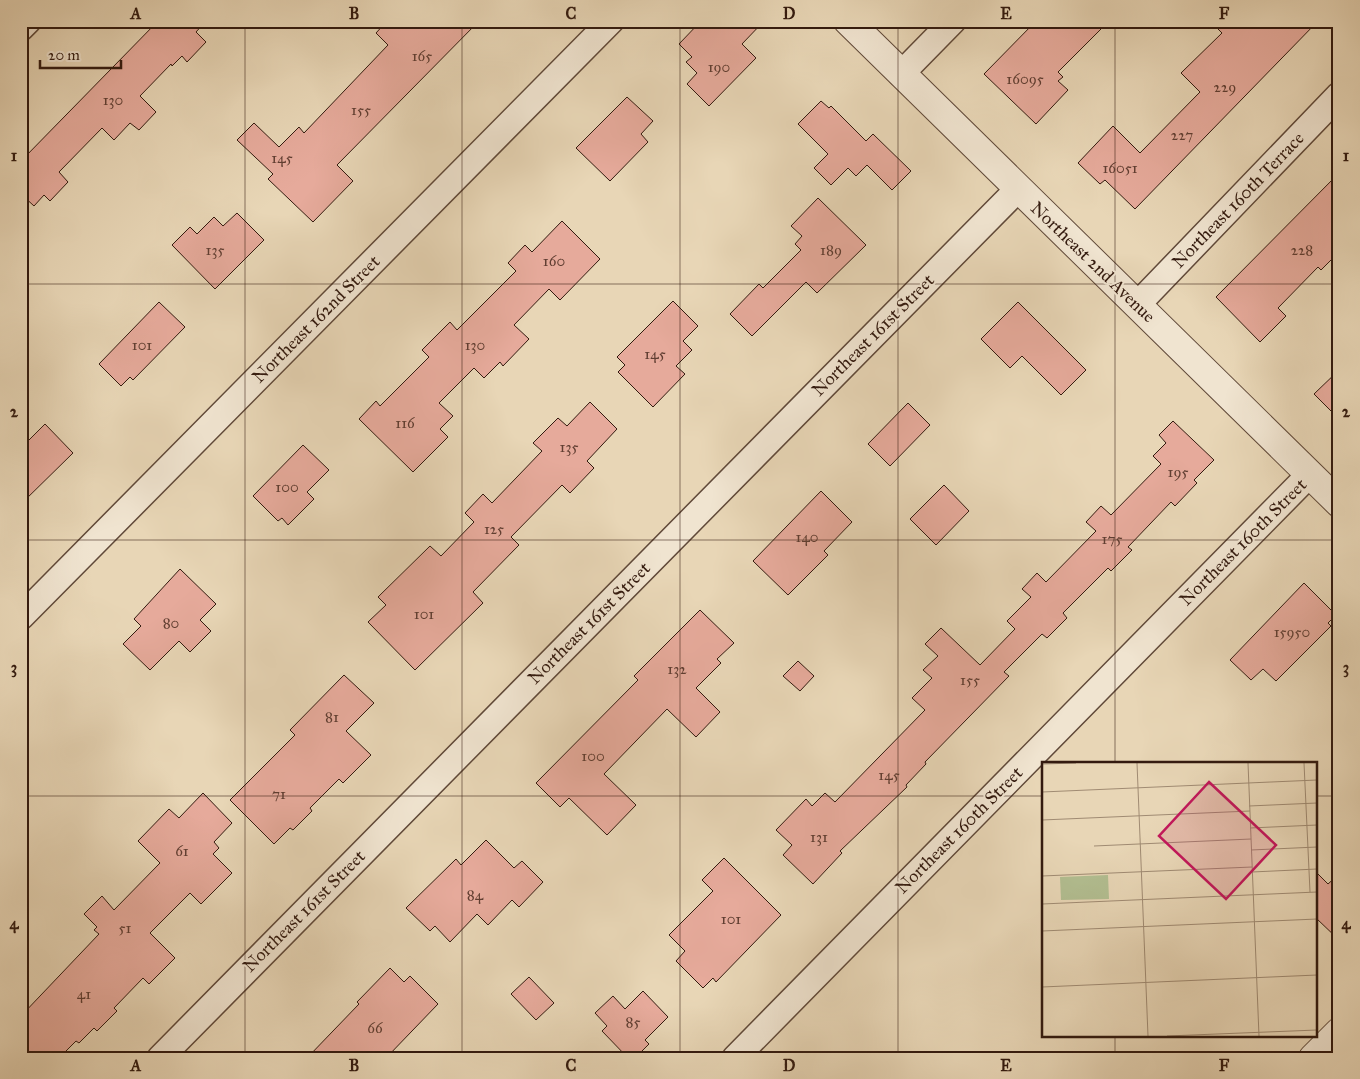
<svg xmlns="http://www.w3.org/2000/svg" width="1360" height="1079" font-family="'IM FELL Great Primer',serif">
<rect width="100%" height="100%" fill="#e8d6b6"/>
<filter id="stains"><feTurbulence type="fractalNoise" baseFrequency=".004" numOctaves="4"/><feColorMatrix values="0 0 0 0 .2 0 0 0 0 .09 0 0 0 0 .02 0 0 0 .5 -.17"/></filter>
<radialGradient id="worn" r=".72"><stop offset=".6" stop-color="#630" stop-opacity="0"/><stop offset="1" stop-color="#630" stop-opacity=".3"/></radialGradient>
<g fill="#e6aa9b" stroke="#331a0f">
<path d="M158 21H206L196 32 206 42 187 62 182 56 172 66 171 64 140 96 156 112 139 130 130 123 114 140 102 128 59 172 68 182 50 201 44 195 34 206 21 194V161Z"/>
<path d="M387 21H479L337 165 353 181 313 222 268 179 273 174 237 140 254 123 279 147 299 127 304 133 388 45 376 33Z"/>
<path d="M701 21H764L742 44 756 58 709 106 687 84 697 73 686 62 692 57 679 44Z"/>
<path d="M1036 21H1109L1058 72 1063 77 1058 81 1068 90 1036 124 984 74Z"/>
<path d="M1210 21H1318L1135 209 1105 180 1100 184 1078 163 1113 126 1140 153 1200 92 1181 73 1222 33Z"/>
<path d="M627 97 653 121 641 134 648 142 610 181 576 148Z"/>
<path d="M821 101 829 108 831 106 866 141 873 134 911 171 892 190 867 165 856 176 848 168 831 185 814 168 828 154 798 124Z"/>
<path d="M1339 173V252L1321 270 1318 267 1278 308 1286 316 1260 342 1216 297Z"/>
<path d="M818 198 866 245 817 293 806 282 752 336 730 314 759 284 763 288 801 250 795 244 802 236 791 226Z"/>
<path d="M237 213 264 240 215 289 172 245 190 227 197 234 214 217 223 226Z"/>
<path d="M562 221 600 259 560 300 549 289 514 325 529 339 503 366 500 362 484 378 474 368 439 403 453 416 440 429 448 437 413 472 359 419 376 401 380 406 429 357 422 350 450 322 457 330 516 271 508 263 525 245 532 252Z"/>
<path d="M673 301 698 326 683 341 692 350 676 366 685 374 653 407 618 372 625 365 617 357Z"/>
<path d="M159 302 185 327 133 380 130 377 121 386 99 364Z"/>
<path d="M1018 302 1086 370 1061 395 1022 356 1010 368 981 339Z"/>
<path d="M1339 370V419L1314 394Z"/>
<path d="M590 402 617 429 587 461 594 468 570 493 562 485 511 537 519 545 473 592 483 603 415 670 368 622 386 605 378 597 430 546 441 556 474 522 465 513 483 494 492 503 542 451 533 443 558 418 567 426Z"/>
<path d="M908 403 930 425 890 466 868 444Z"/>
<path d="M1173 421 1214 460 1194 480 1197 483 1175 506 1171 502 1128 547 1132 550 1111 571 1108 568 1063 613 1067 618 1047 638 1042 634 1004 672 1009 676 925 762 926 764 906 785 907 787 840 851 842 853 813 884 783 855 792 845 776 830 806 799 812 806 825 793 835 802 925 710 912 698 932 678 923 670 938 656 925 644 941 628 980 665 1015 629 1007 621 1031 597 1022 589 1037 573 1046 582 1096 531 1086 522 1101 506 1111 515 1161 464 1153 456 1166 443 1159 435Z"/>
<path d="M45 424 73 453 21 504V448Z"/>
<path d="M303 445 329 470 307 492 314 499 288 525 282 518 278 521 253 496Z"/>
<path d="M944 485 969 511 936 545 910 519Z"/>
<path d="M821 491 852 522 824 551 828 555 788 595 753 561Z"/>
<path d="M180 569 216 604 200 620 211 631 190 652 179 641 150 670 123 644 141 626 134 619Z"/>
<path d="M1304 583 1336 615 1328 623 1331 626 1276 681 1263 669 1251 680 1230 660Z"/>
<path d="M700 610 734 643 717 659 721 663 696 688 720 712 696 737 667 709 604 774 636 805 607 835 569 798 560 807 536 783 638 680 634 676Z"/>
<path d="M798 661 814 676 800 691 783 676Z"/>
<path d="M344 675 374 703 346 731 371 755 343 783 339 779 310 808 312 811 293 830 290 828 274 844 230 800 295 735 290 730Z"/>
<path d="M203 793 232 823 214 842 219 848 213 854 232 873 201 904 190 893 150 933 175 958 149 984 143 978 114 1008 117 1011 97 1031 94 1028 79 1043 76 1041 59 1058H21V1016L99 934 94 930 97 927 84 914 102 896 114 910 160 863 138 841 169 809 179 818Z"/>
<path d="M486 840 514 868 522 861 543 882 519 907 512 900 488 925 477 914 450 942 435 926 430 931 406 908 456 859 461 865Z"/>
<path d="M724 858 781 915 716 982 713 978 703 988 676 961 685 951 669 935 713 891 702 880Z"/>
<path d="M1316 872 1328 884 1339 874V940L1316 918Z"/>
<path d="M390 968 404 982 410 976 438 1004 386 1058H307L359 1004 357 1002Z"/>
<path d="M529 977 554 1003 536 1020 511 994Z"/>
<path d="M643 991 668 1017 645 1040 649 1044 635 1058H628L602 1031 607 1026 595 1013 613 996 625 1009Z"/>
</g>
<g fill="none" stroke-linecap="round" stroke-linejoin="round">
<g stroke="#604939" stroke-width="28">
<g id="minor">
<path d="M21 28 28 21"/>
<path d="M901 74 953 21"/>
<path d="M1137 305 1339 95"/>
<path d="M21 617 611 21"/>
<path d="M160 1058 1018 189"/>
<path d="M735 1058 1310 474"/>
</g>
</g>
<g stroke="#604939" stroke-width="30">
<g id="tertiary">
<path d="M848 21 1339 503"/>
<path d="M1313 1058 1339 1032"/>
</g>
</g>
<use href="#minor" stroke="#f0e4d0" stroke-width="25"/>
<use href="#tertiary" stroke="#f0e4d0" stroke-width="28"/>
</g>
<path fill="none" stroke="#331a0f" stroke-width="1" stroke-opacity="0.55" d="M245 21V1058M462 21V1058M680 21V1058M898 21V1058M1115 21V763M21 284H1339M21 540H1339M21 796H1044M1316 796H1339M1115 1035V1058"/>
<g text-anchor="middle" dominant-baseline="central" stroke-width="4" stroke-linejoin="round" paint-order="stroke">
<g font-size="15" fill="#603e32">
<text x="422" y="56">165</text>
<text x="719" y="67">190</text>
<text x="1025" y="79">16095</text>
<text x="1225" y="87">229</text>
<text x="113" y="100">130</text>
<text x="361" y="110">155</text>
<text x="1182" y="135">227</text>
<text x="282" y="158">145</text>
<text x="1120" y="168">16051</text>
<text x="215" y="250">135</text>
<text x="831" y="250">189</text>
<text x="1302" y="250">228</text>
<text x="554" y="261">160</text>
<text x="142" y="345">101</text>
<text x="475" y="345">130</text>
<text x="655" y="354">145</text>
<text x="405" y="423">116</text>
<text x="569" y="447">135</text>
<text x="1178" y="472">195</text>
<text x="287" y="487">100</text>
<text x="494" y="529">125</text>
<text x="807" y="537">140</text>
<text x="1112" y="539">175</text>
<text x="424" y="614">101</text>
<text x="171" y="623">80</text>
<text x="1292" y="632">15950</text>
<text x="677" y="669">132</text>
<text x="970" y="680">155</text>
<text x="332" y="717">81</text>
<text x="593" y="756">100</text>
<text x="889" y="775">145</text>
<text x="279" y="794">71</text>
<text x="819" y="837">131</text>
<text x="182" y="851">61</text>
<text x="475" y="895">84</text>
<text x="731" y="919">101</text>
<text x="125" y="928">51</text>
<text x="84" y="994">41</text>
<text x="633" y="1022">85</text>
<text x="375" y="1028">66</text>
</g>
<g font-size="18" fill="#331a0f" stroke="#f0e4d0">
<text transform="translate(1238 200) rotate(-46)">Northeast 160th Terrace</text>
<text transform="translate(1093 262) rotate(44)">Northeast 2nd Avenue</text>
<text transform="translate(316 319) rotate(-45)">Northeast 162nd Street</text>
<text transform="translate(873 335) rotate(-45)">Northeast 161st Street</text>
<text transform="translate(1243 542) rotate(-45)">Northeast 160th Street</text>
<text transform="translate(589 623) rotate(-45)">Northeast 161st Street</text>
<text transform="translate(959 830) rotate(-45)">Northeast 160th Street</text>
<text transform="translate(304 911) rotate(-45)">Northeast 161st Street</text>
</g>
</g>
<g transform="translate(1042 762)">
<rect width="275" height="275" fill="#e8d6b6"/>
<path d="M66 113 67 137 19 138 18 115Z" fill="#b2be91"/>
<path fill="none" stroke="#a08b73" stroke-width="1" d="M95 1 106 274M206 1 217 274M262 1 268 130M0 2 34 1M0 30 275 18M207 44 275 41M0 58 208 49M208 66 275 63M52 84 209 77M209 88 275 85M210 110 275 107M0 114 210 105M0 142 275 130M0 169 275 157M0 225 275 213M125 274 275 268"/>
<path fill="#c2185b" fill-opacity="0.15" stroke="#c2185b" stroke-width="2.5" d="M167 20 234 83 184 137 117 74Z"/>
<rect width="275" height="275" fill="none" stroke="#331a0f" stroke-width="2.5"/>
</g>
<rect width="1360" height="1079" fill="none" stroke="#e8d6b6" stroke-width="55"/>
<path d="M40 60v8h81v-8" fill="none" stroke="#331a0f" stroke-width="2.5"/>
<text x="48" y="60" font-size="15" fill="#331a0f" stroke="#f0e4d0" stroke-width="4" paint-order="stroke">20 m</text>
<rect x="28" y="28" width="1304" height="1024" fill="none" stroke="#331a0f" stroke-width="2"/>
<g font-size="16" text-anchor="middle" font-weight="bold" fill="#331a0f">
<text x="136" y="19">A</text>
<text x="354" y="19">B</text>
<text x="571" y="19">C</text>
<text x="789" y="19">D</text>
<text x="1006" y="19">E</text>
<text x="1224" y="19">F</text>
<text x="14" y="161">1</text>
<text x="1346" y="161">1</text>
<text x="14" y="417">2</text>
<text x="1346" y="417">2</text>
<text x="14" y="673">3</text>
<text x="1346" y="673">3</text>
<text x="14" y="929">4</text>
<text x="1346" y="929">4</text>
<text x="136" y="1071">A</text>
<text x="354" y="1071">B</text>
<text x="571" y="1071">C</text>
<text x="789" y="1071">D</text>
<text x="1006" y="1071">E</text>
<text x="1224" y="1071">F</text>
</g>
<rect width="100%" height="100%" filter="url(#stains)"/>
<rect width="100%" height="100%" fill="url(#worn)"/>
</svg>
